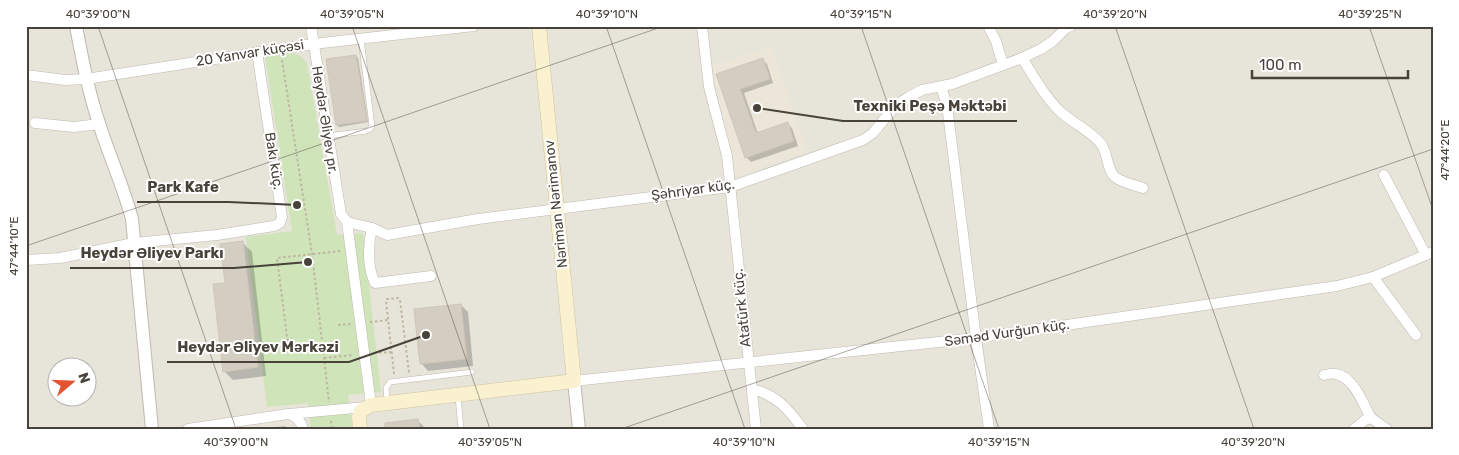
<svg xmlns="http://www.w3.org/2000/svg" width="1459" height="455" font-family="Rubik,sans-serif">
<rect width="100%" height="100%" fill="#f4f2eb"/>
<path fill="#e7e4da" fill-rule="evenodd" d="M26 26H1433V429H26ZM58 368H88V398H58Z"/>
<path fill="#ebe6d7" d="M771 47 808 151 736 177 711 66Z"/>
<path fill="#cfe4b9" d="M290 52 302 57 307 64 337 235 363 233 381 392 348 395 352 429H311L308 403 267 407 246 237 292 231 265 56Z"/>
<g fill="#0003">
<path d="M356 56 358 58 368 122 339 127 337 125 327 60Z"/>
<path d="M762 59 767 64 773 83 744 93 758 134 787 124 792 128 798 146 751 162 746 157 718 74Z"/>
<path d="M243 243 252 252 266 376 233 380 224 371 226 284Z"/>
<path d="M461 305 468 312 473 366 428 371 422 364Z"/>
<path d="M418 421 426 429H393Z"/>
<path d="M285 426 288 429H260Z"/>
</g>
<g fill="#d4cec2" stroke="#cfc6b6">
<path d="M356 55 367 121 336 125 326 59Z"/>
<path d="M763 58 770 79 740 89 756 133 788 122 794 141 745 158 716 74Z"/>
<path d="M243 241 258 367 223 372 213 284 225 283 220 244Z"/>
<path d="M461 304 467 359 420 364 414 309Z"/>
<path d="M418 419 420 429H385V423Z"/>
</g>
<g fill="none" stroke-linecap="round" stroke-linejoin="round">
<g stroke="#bfb9af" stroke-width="6">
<g id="service">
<path d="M328 136 366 131 370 129 372 126 361 39"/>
<path d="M458 396 461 429"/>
<path d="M387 403 386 388 390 382 472 372"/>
</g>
</g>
<g stroke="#bfb9af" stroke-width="11">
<g id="minor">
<path d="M311 26 341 214 347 222 372 228 387 235 478 219 730 187 863 140 873 133 896 105 909 97 922 90 952 84 1022 58 1041 49 1053 41 1066 28 1071 26"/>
<path d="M702 26 709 87 727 156 756 429"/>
<path d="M988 26 996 41 1003 65"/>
<path d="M1022 58C1034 77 1046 99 1063 114 1076 125 1092 132 1102 145 1108 155 1107 170 1115 177 1123 183 1134 185 1143 188"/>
<path d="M26 75 65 80 86 79 313 44 474 26"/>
<path d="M941 87 947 105 976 338 989 429"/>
<path d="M35 123 74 127 99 124"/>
<path d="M1384 175 1426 255"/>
<path d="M347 222 371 405"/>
<path d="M372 228C368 245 367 267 375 283L431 276"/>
<path d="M26 260 60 258 134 243 217 235 274 226 280 223 282 217 257 52"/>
<path d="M1373 277 1416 335"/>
<path d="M1324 375C1328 374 1333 373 1336 374 1354 377 1363 404 1371 418"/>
<path d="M574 381 976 338 1337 286 1373 277 1433 252"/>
<path d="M752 389C777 395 788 409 803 429"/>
<path d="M289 414 366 407"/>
<path d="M188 429 288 414C296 416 301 420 303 429"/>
<path d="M1354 429 1365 420 1371 418 1387 429"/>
</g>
</g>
<g stroke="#bfb9af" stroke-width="14">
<g id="tertiary">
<path d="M76 26C82 58 88 90 98 120 108 153 123 185 132 219L152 429"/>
<path d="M574 381 579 429"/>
</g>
</g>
<g stroke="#cfc4a0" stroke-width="15">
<path id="secondary" d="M360 429 359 417 361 411 371 405 574 381 539 26"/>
</g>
<g stroke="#bfb5a1" stroke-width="2" stroke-dasharray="2.5 2.5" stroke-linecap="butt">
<path d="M282 60 312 254 329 402"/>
<path d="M370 322 388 320"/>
<path d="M338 325 351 324"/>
<path d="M322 350 289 353 277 258 341 251"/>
<path d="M374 353 392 352"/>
<path d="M324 358 354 355"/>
<path d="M394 374 386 301 387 299 398 298 400 300 409 373"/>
<path d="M331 421 332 429"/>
</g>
<use href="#service" stroke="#fff" stroke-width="5"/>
<use href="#minor" stroke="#fff" stroke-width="10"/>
<use href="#tertiary" stroke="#fff" stroke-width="12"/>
<use href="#secondary" stroke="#f9f1d0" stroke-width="14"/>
</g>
<path fill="none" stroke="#48433a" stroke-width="1" stroke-opacity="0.45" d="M98 26 236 429M352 26 490 429M606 26 745 429M861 26 999 429M1115 26 1254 429M1369 26 1433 210M26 246 664 26M621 429 1433 149"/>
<g text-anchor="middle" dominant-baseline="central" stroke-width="4" stroke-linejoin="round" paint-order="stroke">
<g font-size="14" fill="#48433a" stroke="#fff">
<text transform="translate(250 53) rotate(-9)">20 Yanvar küçəsi</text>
<text transform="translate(325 120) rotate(81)">Heydər Əliyev pr.</text>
<text transform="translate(274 161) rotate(81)">Bakı küç.</text>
<text transform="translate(693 190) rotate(-8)">Şəhriyar küç.</text>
<text transform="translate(556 204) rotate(-96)">Nəriman Nərimanov</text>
<text transform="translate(742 308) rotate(-96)">Atatürk küç.</text>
<text transform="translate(1007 333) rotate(-8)">Səməd Vurğun küç.</text>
</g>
</g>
<path fill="none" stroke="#48433a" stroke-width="2" d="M757 108L843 121H1017M297 205L229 202H137M308 262L234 268H70M426 335L349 362H167"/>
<g fill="#48433a" stroke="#fff" stroke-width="2">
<circle cx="757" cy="108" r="5"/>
<circle cx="297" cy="205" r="5"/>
<circle cx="308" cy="262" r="5"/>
<circle cx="426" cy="335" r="5"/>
</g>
<g font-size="15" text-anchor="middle" font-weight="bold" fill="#48433a" stroke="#fff" stroke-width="4" stroke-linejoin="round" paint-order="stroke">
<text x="930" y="111">Texniki Peşə Məktəbi</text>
<text x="183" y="192">Park Kafe</text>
<text x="152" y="258">Heydər Əliyev Parkı</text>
<text x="258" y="352">Heydər Əliyev Mərkəzi</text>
</g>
<rect width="1459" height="455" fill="none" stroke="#ffffff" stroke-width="55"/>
<g transform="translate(72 382) rotate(71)"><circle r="24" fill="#ffffff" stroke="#b6b4b0"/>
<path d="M0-4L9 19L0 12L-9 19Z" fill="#e45332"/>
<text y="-8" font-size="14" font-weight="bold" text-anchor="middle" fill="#48433a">N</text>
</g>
<path d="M1252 70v8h156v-8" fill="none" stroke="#48433a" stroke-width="2.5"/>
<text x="1259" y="70" font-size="15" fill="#48433a" stroke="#ffffff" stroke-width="4" paint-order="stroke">100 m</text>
<rect x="28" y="28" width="1404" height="400" fill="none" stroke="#48433a" stroke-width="2"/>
<g font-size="12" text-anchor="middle" fill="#48433a">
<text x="98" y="18">40°39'00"N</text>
<text x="352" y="18">40°39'05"N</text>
<text x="607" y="18">40°39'10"N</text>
<text x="861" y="18">40°39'15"N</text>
<text x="1115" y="18">40°39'20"N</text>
<text x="1370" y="18">40°39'25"N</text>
<text transform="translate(1445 150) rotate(-90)" y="4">47°44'20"E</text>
<text transform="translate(14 246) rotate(-90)" y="4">47°44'10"E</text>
<text x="236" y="446">40°39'00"N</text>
<text x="490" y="446">40°39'05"N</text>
<text x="744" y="446">40°39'10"N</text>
<text x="999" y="446">40°39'15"N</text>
<text x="1253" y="446">40°39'20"N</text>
</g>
</svg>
